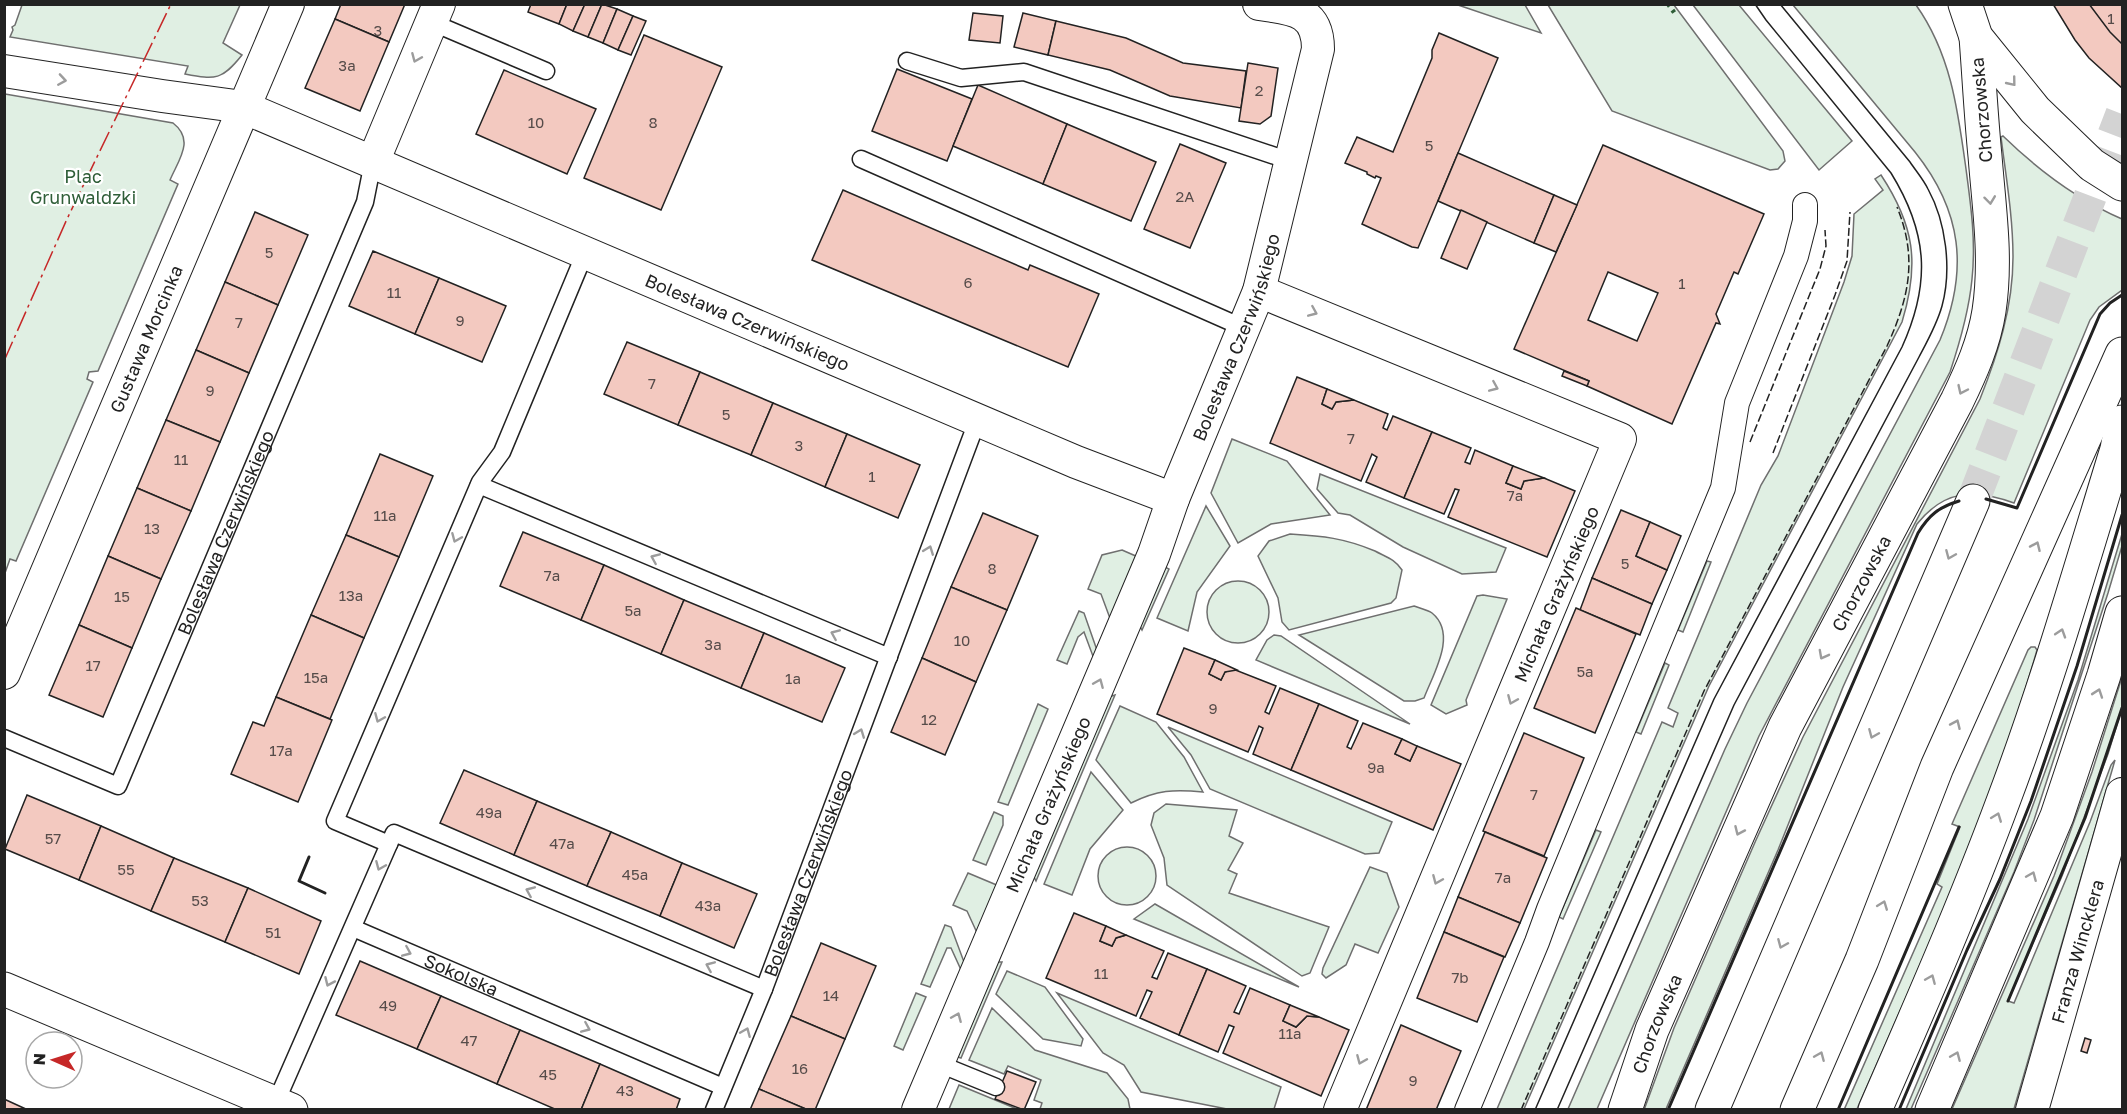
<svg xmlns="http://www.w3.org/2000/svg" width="2127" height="1114" font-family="'Golos Text',sans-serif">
<rect width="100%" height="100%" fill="#fff"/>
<g fill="#e0efe3" stroke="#6f6f6f" stroke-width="1.5">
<path d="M22 5H240L223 43 242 55C222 80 216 80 185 74L188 66 10 37 13 30 12 27 15 25Z"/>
<path d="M1458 5H1525L1541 33Z"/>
<path d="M1548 5H1674L1783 151 1785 161 1778 169 1770 170 1612 111Z"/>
<path d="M1693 5H1739L1852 141 1819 170Z"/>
<path d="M1793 5H1916C1951 54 1958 111 1966 169 1971 206 1976 242 1972 279 1969 311 1960 342 1950 372L1759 736 1597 1109H1568L1725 749 1747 703 1940 340C1969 270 1962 211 1915 152Z"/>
<path d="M5 94 173 123C195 140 179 159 170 180L178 184 98 371 89 372 87 379 93 382 16 561 10 559 5 573Z"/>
<path d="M2003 136C2039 171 2076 199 2122 219V290L2099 307 2090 320 2014 503C1974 488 1944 490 1917 524L1843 687 1778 850 1666 1109 1644 1110 1674 1028 1756 840 1803 737 1980 399C1998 354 2013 307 2013 257 2013 217 2006 177 2001 137Z"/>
<path d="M1881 175C1914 225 1920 263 1902 322L1709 686 1524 1109H1497L1662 722 1673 727 1678 713 1668 708 1761 485 1778 456 1844 282 1852 256 1854 214 1883 190 1875 179Z"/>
<path d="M1232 439 1287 461 1330 515 1271 524 1238 543 1211 493Z"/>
<path d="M1320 474 1506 548 1496 572 1462 574 1403 547 1350 515 1338 513 1317 489Z"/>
<path d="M1206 506 1230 546 1197 592 1188 631 1157 618Z"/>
<path d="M1290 534C1323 536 1344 538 1375 551 1386 557 1395 559 1402 570L1396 598 1391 603 1289 630 1282 622 1278 598 1258 556 1269 541Z"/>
<path d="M2122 534V546L2108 593 2034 820 2014 872 1911 1109H1906L2028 819 2078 680Z"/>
<path d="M1122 550 1138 557 1111 621 1101 594 1088 589 1102 555Z"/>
<path d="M1707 561 1711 562 1683 632 1678 630Z"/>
<path d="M1159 564 1169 569 1142 630 1136 619Z"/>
<circle cx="1238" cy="612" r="31"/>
<path d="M1483 595 1507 599 1466 700 1467 705 1446 714 1431 705 1477 596Z"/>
<path d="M1414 606C1419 608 1428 610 1432 613 1458 634 1433 674 1424 698L1415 701H1404L1299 635Z"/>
<path d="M1079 611 1084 613 1099 656 1094 659 1084 632 1078 637 1067 664 1057 660Z"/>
<path d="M1274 635 1281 636 1410 724 1256 660 1267 640Z"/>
<path d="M2031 647H2035L2037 650C1992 808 1923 959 1857 1109L1844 1110 1942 887 1937 884 1960 827 1952 824 2028 650Z"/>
<path d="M1665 663 1669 665 1641 734 1636 732Z"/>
<path d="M2122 677V708L2108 754 2062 876 2008 1001 2014 1003 2090 822 2111 765 2115 760 2014 1109H1952L2054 876 2092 772Z"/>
<path d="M1115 695 1036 881 1030 869 1102 699Z"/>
<path d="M1038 704 1048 709 1008 805 998 802Z"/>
<path d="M1120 706 1156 722 1184 757 1203 792C1174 789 1157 790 1131 803L1096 760Z"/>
<path d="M1168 727 1392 822 1379 853 1365 854 1210 789 1191 755Z"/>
<path d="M1091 772 1123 810 1090 849 1072 895 1044 884Z"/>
<path d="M1166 804 1237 810 1229 836 1243 843 1228 870 1237 874 1229 893 1329 927 1310 973 1302 976 1167 885 1164 858 1151 825 1154 813Z"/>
<path d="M994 812 1003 816V825L986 865 973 860Z"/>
<path d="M1596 830 1601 832 1563 919 1559 917Z"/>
<circle cx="1127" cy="876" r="29"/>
<path d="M1370 867 1387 873 1399 907 1378 953 1355 944 1346 965 1326 978 1322 974 1323 968Z"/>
<path d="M968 873 999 886 978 935 967 911 953 905Z"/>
<path d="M1155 904 1299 987 1134 919Z"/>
<path d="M945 925 951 927 967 970 962 972 951 948H947L930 987 921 984Z"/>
<path d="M991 962H1002L961 1058 952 1055Z"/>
<path d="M1007 971 1045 987 1083 1039 1081 1046 1043 1039 996 994Z"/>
<path d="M916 993 926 997 903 1050 894 1046Z"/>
<path d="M1057 993 1281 1087 1274 1109H1227L1141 1092 1124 1065 1103 1053Z"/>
<path d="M992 1008 1035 1050 1107 1073 1128 1099 1130 1109H1040L1042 1103 1034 1100 1041 1080 1008 1066 1004 1074 969 1060Z"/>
<path d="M959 1085 1017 1109H949Z"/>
</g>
<g fill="#f3c9c0" stroke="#222" stroke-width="1.5" fill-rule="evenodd">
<path d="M341 4H405L389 42 335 19Z"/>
<path d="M531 4H567L559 24 528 12Z"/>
<path d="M567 4H585L573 31 559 24Z"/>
<path d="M585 4H602L588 37 573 31Z"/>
<path d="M602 4 617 9 603 43 588 37Z"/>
<path d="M2053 4H2122V88L2089 58 2075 40Z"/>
<path d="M2089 4H2122V44L2110 32Z"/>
<path d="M617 9 633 16 618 50 603 43Z"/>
<path d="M973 13 1003 16 1000 43 969 40Z"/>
<path d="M1023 13 1056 21 1048 55 1014 47Z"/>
<path d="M633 16 646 21 631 55 618 50Z"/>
<path d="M335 19 389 42 360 111 305 88Z"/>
<path d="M1056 21 1126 38 1183 63 1246 71 1241 108 1170 96 1110 70 1048 55Z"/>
<path d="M1439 33 1498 58 1418 248 1412 247 1362 224 1381 178 1376 176 1375 178 1367 174V172L1345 163 1357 137 1393 152 1432 58V50Z"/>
<path d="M644 35 722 67 661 210 584 178Z"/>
<path d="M1248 63 1278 68 1271 116 1260 124 1239 121Z"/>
<path d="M897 69 972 99 947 161 872 131Z"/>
<path d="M504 70 596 109 567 174 476 134Z"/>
<path d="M978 85 1067 124 1043 184 953 146Z"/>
<path d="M1067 124 1156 162 1131 221 1043 184Z"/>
<path d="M1180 144 1226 163 1190 248 1144 229Z"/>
<path d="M1603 145 1764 214 1738 274 1734 272 1716 314 1720 324 1716 323 1672 424 1587 386 1589 381 1514 349ZM1608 272 1658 293 1637 341 1588 320Z"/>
<path d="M1458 153 1554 195 1534 243 1438 201Z"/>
<path d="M843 190 1028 270 1030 265 1099 294 1068 367 812 260Z"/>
<path d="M1554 195 1577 205 1556 252 1534 243Z"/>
<path d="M1461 210 1487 222 1467 269 1441 258Z"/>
<path d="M255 212 308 235 278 305 225 282Z"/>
<path d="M373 251 439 278 415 334 349 306Z"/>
<path d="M439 278 506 306 482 362 415 334Z"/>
<path d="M225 282 278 305 249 373 196 350Z"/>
<path d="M627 342 700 372 678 425 604 394Z"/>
<path d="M196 350 249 373 220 442 166 420Z"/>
<path d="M1564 371 1589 381 1587 386 1562 376Z"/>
<path d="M700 372 773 403 751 455 678 425Z"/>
<path d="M1297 377 1327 389 1322 404 1332 409 1336 402 1354 400 1388 414 1383 428 1387 430 1393 416 1432 432 1404 498 1366 482 1377 457 1372 454 1361 481 1270 443Z"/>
<path d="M1327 389 1354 400 1336 402 1332 409 1322 404Z"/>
<path d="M773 403 847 434 825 487 751 455Z"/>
<path d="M166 420 220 442 191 511 137 488Z"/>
<path d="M1432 432 1471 448 1465 462 1470 464 1475 450 1513 466 1506 483 1521 489 1524 481 1544 478 1575 491 1547 557 1448 517 1459 490 1455 489 1444 514 1404 498Z"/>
<path d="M847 434 920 465 898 518 825 487Z"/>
<path d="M380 454 433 476 399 557 346 535Z"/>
<path d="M1513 466 1544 478 1524 481 1521 489 1506 483Z"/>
<path d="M137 488 191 511 161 579 108 556Z"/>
<path d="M1621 510 1650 522 1636 556 1667 570 1652 604 1592 578Z"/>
<path d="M983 513 1038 536 1007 610 951 587Z"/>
<path d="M1650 522 1681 536 1667 570 1636 556Z"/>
<path d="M523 532 604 565 581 620 500 586Z"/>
<path d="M346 535 399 557 364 638 311 615Z"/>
<path d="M108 556 161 579 132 648 79 625Z"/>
<path d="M604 565 684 600 661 654 581 620Z"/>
<path d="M1592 578 1652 604 1640 635 1580 610Z"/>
<path d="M951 587 1007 610 976 682 922 658Z"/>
<path d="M684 600 764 633 741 688 661 654Z"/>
<path d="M1576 608 1636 634 1595 733 1534 708Z"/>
<path d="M311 615 364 638 330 719 276 697Z"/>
<path d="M79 625 132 648 103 717 49 695Z"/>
<path d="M764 633 845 668 822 722 741 688Z"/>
<path d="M1184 648 1215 660 1209 674 1221 680 1225 672 1233 669 1276 686 1265 712 1269 714 1280 688 1319 704 1291 770 1253 754 1263 728 1259 726 1248 752 1157 714Z"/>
<path d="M922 658 976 682 945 755 891 732Z"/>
<path d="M1215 660 1237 670 1225 672 1221 680 1209 674Z"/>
<path d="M276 697 332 720 298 802 231 774 253 722 264 726Z"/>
<path d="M1319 704 1358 721 1347 747 1351 749 1363 723 1402 739 1395 754 1410 761 1417 746 1461 764 1433 830 1291 770Z"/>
<path d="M1524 733 1584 758 1544 856 1483 831Z"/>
<path d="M1402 739 1417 746 1410 761 1395 754Z"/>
<path d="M464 770 537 801 514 855 440 823Z"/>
<path d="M27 795 101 826 79 880 5 849Z"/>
<path d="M537 801 611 832 587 886 514 855Z"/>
<path d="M101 826 174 858 151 911 79 880Z"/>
<path d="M611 832 682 863 660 916 587 886Z"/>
<path d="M1485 832 1547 858 1520 923 1458 897Z"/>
<path d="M174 858 248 888 225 942 151 911Z"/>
<path d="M682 863 757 894 734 948 660 916Z"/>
<path d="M248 888 321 921 299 974 225 942Z"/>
<path d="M1458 897 1520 923 1505 957 1444 932Z"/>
<path d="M1074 913 1106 926 1100 941 1112 946 1116 938 1126 935 1164 951 1152 977 1157 979 1168 953 1207 969 1179 1035 1140 1018 1152 992 1147 990 1136 1016 1046 978Z"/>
<path d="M1106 926 1126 935 1116 938 1112 946 1100 941Z"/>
<path d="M1444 932 1504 957 1477 1022 1417 998Z"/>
<path d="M821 943 876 966 845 1039 791 1016Z"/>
<path d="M360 961 441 996 417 1049 336 1015Z"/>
<path d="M1207 969 1246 986 1234 1012 1239 1014 1250 988 1290 1005 1283 1021 1296 1027 1307 1016 1319 1017 1349 1030 1321 1096 1223 1053 1234 1027 1229 1025 1218 1052 1179 1035Z"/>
<path d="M441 996 520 1030 497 1084 417 1049Z"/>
<path d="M1290 1005 1319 1017 1307 1016 1296 1027 1283 1021Z"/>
<path d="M791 1016 845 1039 815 1110H808L759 1089Z"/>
<path d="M1401 1025 1461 1051 1436 1110H1366Z"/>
<path d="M520 1030 600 1064 581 1110H557L497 1084Z"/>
<path d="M2085 1038 2091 1040 2087 1053 2081 1051Z"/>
<path d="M600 1064 680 1099 676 1110H581Z"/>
<path d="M1007 1071 1036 1082 1024 1110 995 1099Z"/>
<path d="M759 1089 808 1110H750Z"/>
<path d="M4 1099 28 1110H4Z"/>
</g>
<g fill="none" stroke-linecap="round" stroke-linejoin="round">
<path stroke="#d3d3d3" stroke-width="33" stroke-dasharray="33 16" stroke-linecap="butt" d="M1973 501 2122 114"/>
<g stroke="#222" stroke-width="19">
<g id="service">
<path d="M431 22 546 71"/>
<path d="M907 61 961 78 1024 72 1290 161"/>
<path d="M861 159 1244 328"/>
<path d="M479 485 889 657"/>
<path id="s1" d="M4 738 118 786 365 202 373 162"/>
<path d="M389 844 394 833 764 989"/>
<path id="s2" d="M353 928 723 1087"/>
<path d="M937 1063 996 1087"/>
<path d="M273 1109 389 844 335 821 480 482 502 452 585 253"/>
<path id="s3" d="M714 1110 764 989 978 419"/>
</g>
</g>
<g stroke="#222" stroke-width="26">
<path id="pedestrian" d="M1467 1110 1537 942 1549 909 1723 488 1737 403 1796 256 1805 221V205"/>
</g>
<g stroke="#222" stroke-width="34">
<g id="minor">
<path id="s4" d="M4 71 162 96 243 107 1076 462 1173 499 1259 291 1318 49C1318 9 1291 9 1259 4"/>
<path d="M373 162 439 4"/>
<path d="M1259 291 1620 439 1340 1110"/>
<path id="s5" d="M4 673 288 4"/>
<path id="s6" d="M918 1110 1154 554 1173 499"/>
<path id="s7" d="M2032 1110 2122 794"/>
</g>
</g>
<g stroke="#222" stroke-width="35">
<path id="tertiary" d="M4 989 291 1110"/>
</g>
<g stroke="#222" stroke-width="35">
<g id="secondary">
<path d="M1965 4 1976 37 2035 110 2092 165 2122 184"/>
<path id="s8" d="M1625 1110 1652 1030 1785 727 1957 401C1971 372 1984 343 1989 311 1997 258 1989 208 1985 156 1981 116 1979 76 1976 37"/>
<path d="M1932 1110 2057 816 2104 675 2122 613"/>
</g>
</g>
<g stroke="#222" stroke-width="35">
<g id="primary">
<path d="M1712 1110 1973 501"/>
<path d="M1797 1110 1862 960 1937 767 2122 354"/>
<path d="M1875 1110C1920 1007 1965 904 2004 799 2047 685 2081 566 2117 449L2122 422"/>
</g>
</g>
<use href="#service" stroke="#fff" stroke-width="16"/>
<use href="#pedestrian" stroke="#fff" stroke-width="24"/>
<use href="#minor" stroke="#fff" stroke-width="32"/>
<use href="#tertiary" stroke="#fff" stroke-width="33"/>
<use href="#secondary" stroke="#fff" stroke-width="33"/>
<use href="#primary" stroke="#fff" stroke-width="33"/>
<g stroke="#222" stroke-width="1.5">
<path d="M1535 1110 1714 699 1902 347C1931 283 1928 233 1891 173L1766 20 1755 4"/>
<path d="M1557 1110 1734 705 1919 357C1928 340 1937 324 1942 306 1952 269 1946 222 1928 189 1923 179 1916 171 1910 162L1780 4"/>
</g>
<path stroke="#2f5e38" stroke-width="4.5" stroke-dasharray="3 4.5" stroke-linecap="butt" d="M1668 4 1676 15"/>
<g stroke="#222" stroke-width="1.5" stroke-dasharray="8 3" stroke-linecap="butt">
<path d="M1750 442 1820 269 1826 246 1825 230"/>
<path d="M1773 453 1835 295 1847 261 1850 212"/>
<path d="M1521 1110 1704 691 1887 346C1909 298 1918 258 1897 207"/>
</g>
<g stroke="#222" stroke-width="3">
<path d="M1986 499 2017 508 2100 314 2110 303 2122 295"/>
<path d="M309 857 299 881 325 893"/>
<path d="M2008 1001 2085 818 2122 708"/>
<path d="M1668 1110 1918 533C1929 515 1939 507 1959 501"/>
<path d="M1838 1110 1959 827"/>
<path d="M1899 1110 1967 950 2000 879 2031 801 2077 666 2122 515"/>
</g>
<path stroke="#c62828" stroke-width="1.5" stroke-dasharray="21 4.5 3 4.5" stroke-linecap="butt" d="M4 361 67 219 171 4"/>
</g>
<defs><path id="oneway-chevron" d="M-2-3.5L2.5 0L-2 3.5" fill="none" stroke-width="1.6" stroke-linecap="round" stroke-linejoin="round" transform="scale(1.5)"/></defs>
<g stroke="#9c9c9c">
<use href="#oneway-chevron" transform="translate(416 58) rotate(113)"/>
<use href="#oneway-chevron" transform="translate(62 80) rotate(9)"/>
<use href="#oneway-chevron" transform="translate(2012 82) rotate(51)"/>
<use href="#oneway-chevron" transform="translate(1990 200) rotate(83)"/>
<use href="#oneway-chevron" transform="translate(1313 312) rotate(23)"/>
<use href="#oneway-chevron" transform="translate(1494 387) rotate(23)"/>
<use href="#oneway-chevron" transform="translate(1962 390) rotate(115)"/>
<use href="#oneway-chevron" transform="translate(456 538) rotate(113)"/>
<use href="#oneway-chevron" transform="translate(2036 546) rotate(-66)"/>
<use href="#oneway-chevron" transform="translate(929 550) rotate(-69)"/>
<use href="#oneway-chevron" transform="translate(1950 555) rotate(113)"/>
<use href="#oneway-chevron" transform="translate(655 558) rotate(-157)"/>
<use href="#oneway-chevron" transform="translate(2061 633) rotate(-72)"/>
<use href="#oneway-chevron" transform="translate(835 634) rotate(-157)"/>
<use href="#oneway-chevron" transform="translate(1823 655) rotate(118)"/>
<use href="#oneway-chevron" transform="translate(1099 683) rotate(-67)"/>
<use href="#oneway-chevron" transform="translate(2098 693) rotate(-71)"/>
<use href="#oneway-chevron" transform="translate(1512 700) rotate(113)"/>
<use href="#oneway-chevron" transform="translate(379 718) rotate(113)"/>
<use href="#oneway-chevron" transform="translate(1956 724) rotate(-66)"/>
<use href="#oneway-chevron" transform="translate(860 733) rotate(-69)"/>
<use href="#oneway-chevron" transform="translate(1873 734) rotate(113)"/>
<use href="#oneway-chevron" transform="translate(1997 817) rotate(-69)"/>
<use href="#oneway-chevron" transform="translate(1739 831) rotate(114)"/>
<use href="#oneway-chevron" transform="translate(380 866) rotate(113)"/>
<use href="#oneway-chevron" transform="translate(2032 876) rotate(-67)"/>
<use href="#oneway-chevron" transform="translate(1437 880) rotate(113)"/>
<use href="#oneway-chevron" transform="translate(530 891) rotate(-157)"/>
<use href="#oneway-chevron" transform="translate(1883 905) rotate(-69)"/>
<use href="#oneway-chevron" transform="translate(1782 944) rotate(113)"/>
<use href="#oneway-chevron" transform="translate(407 952) rotate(23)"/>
<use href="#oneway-chevron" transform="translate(710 966) rotate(-157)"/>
<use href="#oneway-chevron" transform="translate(1931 979) rotate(-67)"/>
<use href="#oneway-chevron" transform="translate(329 982) rotate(114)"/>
<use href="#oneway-chevron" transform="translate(957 1017) rotate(-67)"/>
<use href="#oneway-chevron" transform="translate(586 1028) rotate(23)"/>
<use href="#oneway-chevron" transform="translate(746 1032) rotate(-67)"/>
<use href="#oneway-chevron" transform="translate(1820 1056) rotate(-67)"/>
<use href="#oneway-chevron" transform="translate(1956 1056) rotate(-67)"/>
<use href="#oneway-chevron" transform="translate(1361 1060) rotate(113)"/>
</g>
<g text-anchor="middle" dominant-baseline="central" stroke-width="4.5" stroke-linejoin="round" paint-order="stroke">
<g font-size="15" fill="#564c4a">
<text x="2111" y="18">1</text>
<text x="378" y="30">3</text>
<text x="347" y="65">3a</text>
<text x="1259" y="90">2</text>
<text x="536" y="122">10</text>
<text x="653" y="122">8</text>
<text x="1429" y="145">5</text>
<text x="1185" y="196">2A</text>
<text x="269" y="252">5</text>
<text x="968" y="282">6</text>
<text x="1682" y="283">1</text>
<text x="394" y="292">11</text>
<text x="460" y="320">9</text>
<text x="239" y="322">7</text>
<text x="652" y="383">7</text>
<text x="210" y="390">9</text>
<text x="726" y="414">5</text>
<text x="1351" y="438">7</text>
<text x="799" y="445">3</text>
<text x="181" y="459">11</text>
<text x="872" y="476">1</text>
<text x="1515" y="495">7a</text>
<text x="385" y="515">11a</text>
<text x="152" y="528">13</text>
<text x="1625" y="563">5</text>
<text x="992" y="568">8</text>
<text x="552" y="575">7a</text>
<text x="351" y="595">13a</text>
<text x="122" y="596">15</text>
<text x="633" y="610">5a</text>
<text x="962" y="640">10</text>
<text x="713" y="644">3a</text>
<text x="93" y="665">17</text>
<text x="1585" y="671">5a</text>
<text x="316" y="677">15a</text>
<text x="793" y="678">1a</text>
<text x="1213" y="708">9</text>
<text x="929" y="719">12</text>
<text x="281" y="750">17a</text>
<text x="1376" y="767">9a</text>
<text x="1534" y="794">7</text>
<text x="489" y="812">49a</text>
<text x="53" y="838">57</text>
<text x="562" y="843">47a</text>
<text x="126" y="869">55</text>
<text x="635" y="874">45a</text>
<text x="1503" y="877">7a</text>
<text x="200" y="900">53</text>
<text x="708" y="905">43a</text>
<text x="273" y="932">51</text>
<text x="1101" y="973">11</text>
<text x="1460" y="977">7b</text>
<text x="831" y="995">14</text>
<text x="388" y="1005">49</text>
<text x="1290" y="1033">11a</text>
<text x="469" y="1040">47</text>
<text x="800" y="1068">16</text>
<text x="548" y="1074">45</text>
<text x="1413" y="1080">9</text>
<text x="625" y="1090">43</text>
</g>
<g font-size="18" fill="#222" stroke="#fff">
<text transform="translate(1981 110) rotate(-95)">Chorzowska</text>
<text stroke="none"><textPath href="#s4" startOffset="790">Bolesława Czerwińskiego</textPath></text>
<text stroke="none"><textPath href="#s4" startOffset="1425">Bolesława Czerwińskiego</textPath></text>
<text stroke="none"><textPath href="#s5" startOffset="363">Gustawa Morcinka</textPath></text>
<text stroke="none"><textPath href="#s1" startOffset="399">Bolesława Czerwińskiego</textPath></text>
<text stroke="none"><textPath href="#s8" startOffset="578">Chorzowska</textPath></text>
<text transform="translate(1556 594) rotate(-67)">Michała Grażyńskiego</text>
<text stroke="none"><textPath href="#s6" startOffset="332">Michała Grażyńskiego</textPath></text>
<text stroke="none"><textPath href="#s3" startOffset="255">Bolesława Czerwińskiego</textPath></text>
<text stroke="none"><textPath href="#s7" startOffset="165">Franza Wincklera</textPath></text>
<text stroke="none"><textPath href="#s2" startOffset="118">Sokolska</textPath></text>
<text stroke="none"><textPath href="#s8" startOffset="92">Chorzowska</textPath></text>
</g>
<g font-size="18" fill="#2f5e38" stroke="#fff">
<text x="83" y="176">Plac<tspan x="83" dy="21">Grunwaldzki</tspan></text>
</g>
</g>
<rect width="2127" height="1114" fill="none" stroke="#222222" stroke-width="12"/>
<g transform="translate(54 1060) rotate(273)"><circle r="28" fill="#ffffff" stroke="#a7a7a7" stroke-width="1.5"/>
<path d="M0-4.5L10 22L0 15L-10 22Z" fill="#c62828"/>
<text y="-9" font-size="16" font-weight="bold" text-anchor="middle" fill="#222222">N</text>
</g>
</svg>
